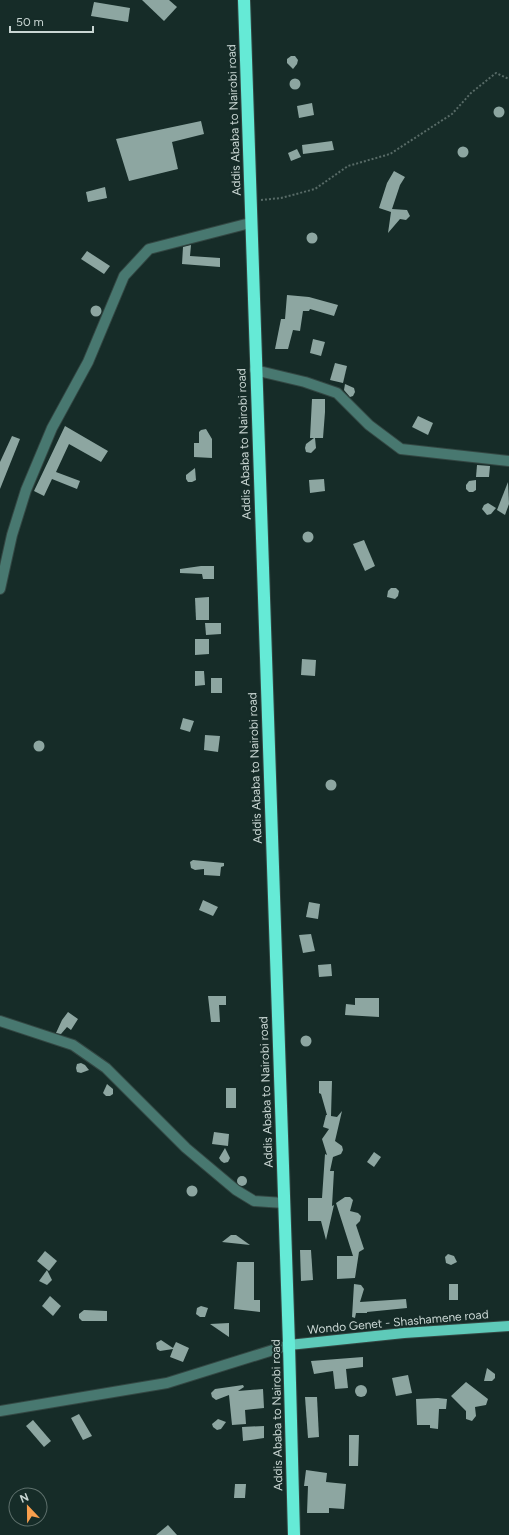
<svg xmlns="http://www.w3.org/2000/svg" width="509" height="1535" font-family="Figtree,sans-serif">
<rect width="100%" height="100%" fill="#162c28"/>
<g fill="#8da6a1">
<path d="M142 0H169L177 7 164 21Z"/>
<path d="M94 2 130 8 128 22 91 16Z"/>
<path d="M291 56H295L298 60 297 64 293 69 287 63V59Z"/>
<circle cx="295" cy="84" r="5.5"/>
<path d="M312 103 314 115 299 118 297 106Z"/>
<circle cx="499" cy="112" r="5.5"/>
<path d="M201 121 204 134 172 142 178 169 129 181 116 139Z"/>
<path d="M332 141 334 150 303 154 302 145Z"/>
<circle cx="463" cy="152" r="5.5"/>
<path d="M297 149 301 157 291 161 288 153Z"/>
<path d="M394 171 405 177 400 185 392 209 407 210 410 216 406 220 400 219 388 233 391 212 379 208 387 183Z"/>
<path d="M105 187 107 198 88 202 86 192Z"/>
<circle cx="312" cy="238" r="5.5"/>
<path d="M191 245 190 256 220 258V267L182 264 183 247Z"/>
<path d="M87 251 110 266 104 274 81 259Z"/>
<path d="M287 295 309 297 338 305 334 316 310 309 309 311H303L300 331 293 330 288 349H275L281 319H285Z"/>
<circle cx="96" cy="311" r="5.5"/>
<path d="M313 339 325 342 321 356 310 353Z"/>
<path d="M335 363 347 366 343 383 330 380Z"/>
<path d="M345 384 354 388 355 392 353 396 350 397 344 390Z"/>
<path d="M312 399H325V412L323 438H315L316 448 311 453 306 452 305 448 306 444 314 438H310Z"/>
<path d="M418 416 433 423 428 435 412 427Z"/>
<path d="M65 426 108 451 101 462 69 444 56 472 80 481 77 489 52 479 44 496 34 491Z"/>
<path d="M206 429 212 439V458L194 457V443H199V432L201 430Z"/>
<path d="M12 436 20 439 0 489V462Z"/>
<path d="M477 465 490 466 489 477H476Z"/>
<path d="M195 468 196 480 192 482H188L186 479V475Z"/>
<path d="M324 479 325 491 310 493 309 480Z"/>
<path d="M476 480V490L473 492H469L466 489V485L469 481Z"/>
<path d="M508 482 509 504 505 515 497 510Z"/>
<path d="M488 503 496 508 491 514 487 515 482 509 484 505Z"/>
<circle cx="308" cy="537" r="5.5"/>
<path d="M364 540 375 566 365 571 353 544Z"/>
<path d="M201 566H214V579H203L202 574 180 573V569Z"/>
<path d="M391 588H396L399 591 398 596 395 599 387 597 388 591Z"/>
<path d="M209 597V620H196L195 598Z"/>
<path d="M205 623H221V634L206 635Z"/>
<path d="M195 639H209V654L195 655Z"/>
<path d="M302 659 316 660 315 676 301 675Z"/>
<path d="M195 671H204L205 685 195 686Z"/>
<rect x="211" y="678" width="11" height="15"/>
<path d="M183 718 194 721 190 732 180 729Z"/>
<path d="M205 735 220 736 218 752 204 750Z"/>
<circle cx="39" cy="746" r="5.5"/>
<circle cx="331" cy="785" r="5.5"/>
<path d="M193 860 224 863V866L221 867 220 876 204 875V869L195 870 191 868 190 862Z"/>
<path d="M203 900 218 907 213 916 199 910Z"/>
<path d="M309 902 320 904 318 919 306 917Z"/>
<path d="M311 934 315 951 303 953 299 935Z"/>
<path d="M331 964 332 976 319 977 318 965Z"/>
<path d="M208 996H226V1005H219L220 1022H211Z"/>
<path d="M355 998H379V1017L345 1015 346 1004 355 1005Z"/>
<path d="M68 1012 78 1019 71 1030 67 1027 61 1034 56 1033 62 1020Z"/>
<circle cx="306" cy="1041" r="5.5"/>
<path d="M81 1063 85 1065 89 1070 81 1073 77 1072 76 1068 77 1064Z"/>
<path d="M319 1081H332L331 1116 337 1117 342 1111 335 1141 342 1146 343 1150 341 1154 333 1157 330 1171H334L332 1206 334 1205 326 1240 321 1221H308V1198H322L325 1154 327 1155 322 1139 329 1129 323 1127 326 1115H327L321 1094 319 1093Z"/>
<path d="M107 1084 113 1089V1094L110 1096H106L103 1093Z"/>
<rect x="226" y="1088" width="10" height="20"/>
<path d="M214 1132 229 1134 228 1146 212 1144Z"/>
<path d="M225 1148 230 1158 228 1162 224 1163 221 1161 219 1158Z"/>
<path d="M374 1152 381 1157 374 1167 367 1162Z"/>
<circle cx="242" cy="1181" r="5"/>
<circle cx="192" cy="1191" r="5.5"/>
<path d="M345 1197H350L353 1200 350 1211 358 1213 361 1216 360 1221 356 1225 364 1249 359 1252 355 1278 337 1279V1256H353L336 1203Z"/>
<path d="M231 1235H236L250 1245 222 1242Z"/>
<path d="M300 1250H311L313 1280 301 1281Z"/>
<path d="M45 1251 57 1261 49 1271 37 1261Z"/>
<path d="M448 1254 454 1256 457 1262 451 1265 446 1263 445 1257Z"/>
<path d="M237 1262H254V1300H260V1312L234 1309Z"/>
<path d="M47 1270 52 1280 47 1285 39 1281Z"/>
<path d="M354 1284 361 1285 364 1289 360 1302 406 1299 407 1308 367 1312V1313H356L355 1318 352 1317Z"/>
<rect x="449" y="1284" width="9" height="16"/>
<path d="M50 1296 61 1306 53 1316 42 1306Z"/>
<path d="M201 1306 208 1308 205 1317H200L196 1314 197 1308Z"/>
<path d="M84 1310 107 1311V1321H82L79 1318V1314Z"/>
<path d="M229 1323V1337L210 1324Z"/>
<path d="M161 1340 173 1348 176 1342 189 1348 183 1362 170 1357 173 1349 160 1351 157 1349 156 1343Z"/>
<path d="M363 1357V1367L346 1369 348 1388 335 1389 333 1371 314 1374 311 1361Z"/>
<path d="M487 1368 495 1374V1378L492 1381H484Z"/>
<path d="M408 1375 412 1393 396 1396 392 1378Z"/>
<path d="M466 1382 488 1399 486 1405 475 1407 476 1416 472 1421 466 1419V1411L451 1396Z"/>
<path d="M243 1385 244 1387 238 1391 263 1389 264 1408 245 1410 246 1424 232 1425 229 1395 216 1400 212 1397 211 1393 215 1389Z"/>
<circle cx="361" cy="1391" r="6"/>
<path d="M305 1397H317L319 1437 308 1438Z"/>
<path d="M438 1398 447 1399 446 1409H439L438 1429 430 1428V1425H417L416 1399Z"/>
<path d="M79 1414 92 1436 83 1440 71 1418Z"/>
<path d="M218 1419 226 1422 221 1429 217 1430 213 1427 212 1424Z"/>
<path d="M33 1420 51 1441 44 1447 26 1426Z"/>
<path d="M264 1426V1438L243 1441 242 1427Z"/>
<path d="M349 1435H359L358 1466H349Z"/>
<path d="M306 1470 327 1473 326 1482 346 1484 344 1509 329 1508V1513H307L308 1486H304Z"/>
<path d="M235 1484H246L245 1498H234Z"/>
<path d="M168 1525 177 1535H156Z"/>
</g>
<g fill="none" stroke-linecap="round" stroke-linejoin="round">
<g stroke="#334743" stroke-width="12">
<g id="minor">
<path d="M255 370 305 382 337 393 369 425 401 449 509 461"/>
<path d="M0 589 12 535 26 490 52 428 88 362 124 276 149 249 250 223"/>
<path d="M0 1021 73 1045 106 1068 186 1148 236 1190 254 1201 284 1203"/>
<path d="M0 1411 167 1383 289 1345"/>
</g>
</g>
<g stroke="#334743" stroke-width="12">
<path id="major" d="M289 1345 404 1333 509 1326"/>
</g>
<g stroke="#334743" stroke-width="14">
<path id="highway" d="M244 0 289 1345 294 1535"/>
</g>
<path stroke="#586b67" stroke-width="2" stroke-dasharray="2 2" stroke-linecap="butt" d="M261 200 281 198 315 189 348 166 390 154 452 114 471 93 496 73 509 79"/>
<use href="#minor" stroke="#487870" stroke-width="10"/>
<use href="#major" stroke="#5ecab9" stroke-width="10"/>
<use href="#highway" stroke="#65ead6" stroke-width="12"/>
</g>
<g text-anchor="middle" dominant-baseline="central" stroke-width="4" stroke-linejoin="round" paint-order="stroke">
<g font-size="12" fill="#c9d6d3" stroke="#162c28">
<text transform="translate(234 120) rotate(-92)">Addis Ababa to Nairobi road</text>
<text transform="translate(244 444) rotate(-92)">Addis Ababa to Nairobi road</text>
<text transform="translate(255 768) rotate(-92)">Addis Ababa to Nairobi road</text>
<text transform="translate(266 1092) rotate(-92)">Addis Ababa to Nairobi road</text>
<text transform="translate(398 1322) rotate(-5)">Wondo Genet - Shashamene road</text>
<text transform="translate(277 1415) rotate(-91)">Addis Ababa to Nairobi road</text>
</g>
</g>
<g transform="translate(28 1507) rotate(338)"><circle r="19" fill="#162c28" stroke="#5e706c"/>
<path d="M0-3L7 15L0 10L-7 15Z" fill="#f99f4d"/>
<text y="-6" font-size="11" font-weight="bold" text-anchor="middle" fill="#c9d6d3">N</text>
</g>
<path d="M10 26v6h83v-6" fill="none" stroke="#c9d6d3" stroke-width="2"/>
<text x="16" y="26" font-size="12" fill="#c9d6d3" stroke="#162c28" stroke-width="3" paint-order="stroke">50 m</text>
</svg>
